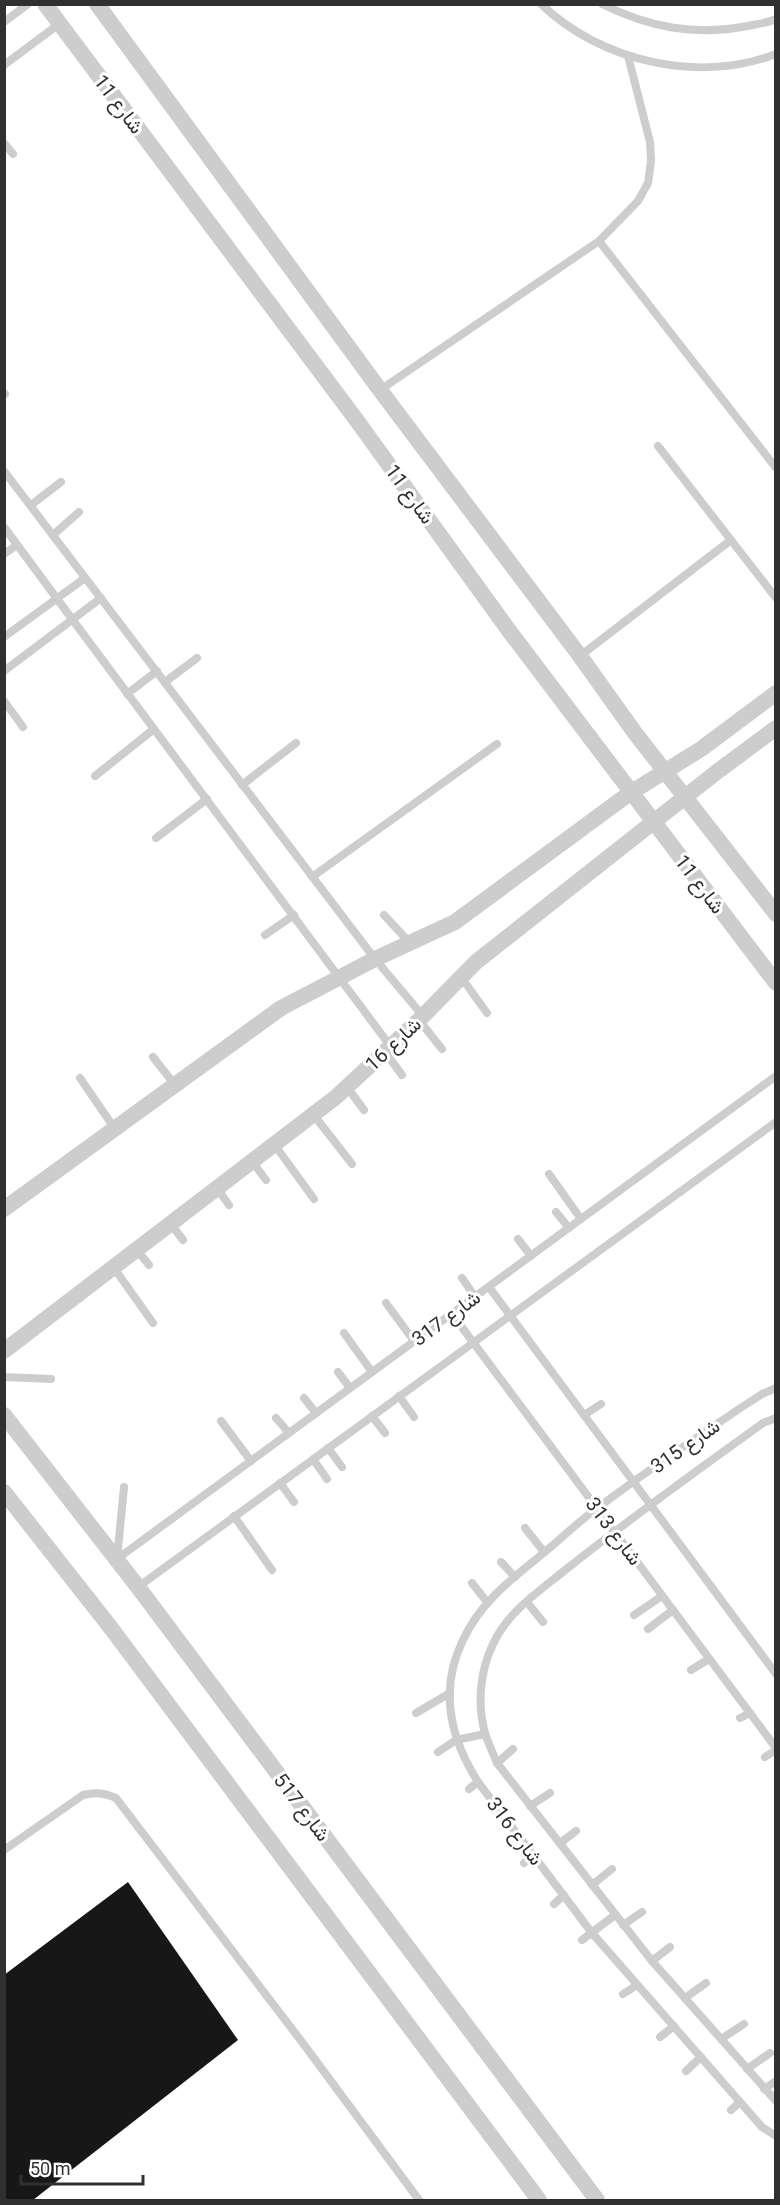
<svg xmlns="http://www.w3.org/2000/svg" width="780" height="2205" font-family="Roboto,Vazirmatn,sans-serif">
<rect width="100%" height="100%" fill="#fff"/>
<path fill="#171717" d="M128 1882 238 2040 33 2200H4V1975Z"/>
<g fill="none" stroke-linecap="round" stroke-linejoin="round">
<g stroke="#cdcdcd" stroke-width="8">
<path d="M541 4C600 61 698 84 776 54"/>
<path d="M602 4C650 28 696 36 748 26 757 24 767 23 776 19"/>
<path d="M4 22 28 4"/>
<path d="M4 65 59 24"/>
<path d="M4 143 13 154"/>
<path d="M599 241 776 468"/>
<path d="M380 390 599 241 638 201 648 183 651 161 650 142 628 56"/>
<path d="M4 394H5"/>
<path d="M658 446 776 598"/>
<path d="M4 471 375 959 423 1016"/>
<path d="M31 505 61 482"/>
<path d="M4 527 72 619 391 1047"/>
<path d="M53 535 79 512"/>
<path d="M4 554 17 545"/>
<path d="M4 637 85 578"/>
<path d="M580 656 731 540"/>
<path d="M4 671 101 598"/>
<path d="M165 682 197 658"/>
<path d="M127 694 157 671"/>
<path d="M4 701 23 727"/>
<path d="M95 776 154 729"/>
<path d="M242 785 296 743"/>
<path d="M156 838 207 799"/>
<path d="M312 877 497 744"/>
<path d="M384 915 410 943"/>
<path d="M265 935 294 915"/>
<path d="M461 977 487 1013"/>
<path d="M419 1020 442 1049"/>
<path d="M385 1052 402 1075"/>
<path d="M153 1057 175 1085"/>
<path d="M80 1078 115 1129"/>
<path d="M347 1087 364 1110"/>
<path d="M313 1114 352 1164"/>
<path d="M274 1144 314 1199"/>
<path d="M252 1161 266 1180"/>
<path d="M549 1174 581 1219"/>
<path d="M217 1188 229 1205"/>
<path d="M556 1212 569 1228"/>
<path d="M171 1224 183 1240"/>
<path d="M518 1239 531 1256"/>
<path d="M137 1250 149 1265"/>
<path d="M114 1268 153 1323"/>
<path d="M462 1278 475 1297"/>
<path d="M489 1287 776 1674"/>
<path d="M386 1303 414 1341"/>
<path d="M452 1314 776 1748"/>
<path d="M344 1333 372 1372"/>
<path d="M338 1372 350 1388"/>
<path d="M4 1377 51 1379"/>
<path d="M776 1388 762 1394 745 1405C696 1438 646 1471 599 1507 580 1520 564 1536 546 1551 514 1577 481 1601 463 1640 439 1689 450 1738 478 1782L592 1933 762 2127 776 2136"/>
<path d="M399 1396 414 1417"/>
<path d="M304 1398 316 1413"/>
<path d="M584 1415 601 1404"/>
<path d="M372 1416 385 1433"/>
<path d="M276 1418 289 1433"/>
<path d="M776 1418 763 1423C698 1470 632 1517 569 1567 541 1590 508 1611 493 1644 480 1671 477 1704 485 1733 488 1743 493 1753 497 1763L652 1961 776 2101"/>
<path d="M221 1421 251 1461"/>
<path d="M328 1448 342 1467"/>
<path d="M313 1459 327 1479"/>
<path d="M280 1483 294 1502"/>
<path d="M234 1516 272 1570"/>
<path d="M525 1528 544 1552"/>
<path d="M117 1559 776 1076"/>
<path d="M117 1559 124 1487"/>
<path d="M501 1562 515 1577"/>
<path d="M472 1583 487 1602"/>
<path d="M138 1587 776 1122"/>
<path d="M527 1602 543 1622"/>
<path d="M634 1615 662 1596"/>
<path d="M648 1629 673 1610"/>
<path d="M691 1670 709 1659"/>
<path d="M416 1713 450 1693"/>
<path d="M740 1718 750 1713"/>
<path d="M438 1752 456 1740 485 1734"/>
<path d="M765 1757 776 1750"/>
<path d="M497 1763 513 1749"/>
<path d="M469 1789 478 1782"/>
<path d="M530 1806 550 1793"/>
<path d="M560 1843 576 1831"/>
<path d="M4 1850 83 1795C96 1792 104 1793 116 1798L305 2046 419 2200"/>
<path d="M524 1863 533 1854"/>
<path d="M592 1885 612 1869"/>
<path d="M554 1904 564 1895"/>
<path d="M623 1925 642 1912"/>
<path d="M582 1940 615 1915"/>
<path d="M652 1961 670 1947"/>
<path d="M623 1994 637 1985"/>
<path d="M685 1998 706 1983"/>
<path d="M660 2037 674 2026"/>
<path d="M721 2039 744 2024"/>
<path d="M747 2069 770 2053"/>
<path d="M686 2071 701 2057"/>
<path d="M764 2089 776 2081"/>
<path d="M731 2110 740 2102"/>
</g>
<g stroke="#cdcdcd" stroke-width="16">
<path d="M45 4 355 418 510 632 776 983"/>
<path d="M97 4 380 390 580 656 635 733 776 914"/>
<path d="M4 1209 281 1008 375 959 455 922 630 793 701 749 776 693"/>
<path d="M4 1351 336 1097 419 1020 476 962 718 771 776 728"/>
<path d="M4 1415 138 1587 597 2200"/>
<path d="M4 1492 111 1628 539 2200"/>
</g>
</g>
<g text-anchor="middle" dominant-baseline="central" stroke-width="6" stroke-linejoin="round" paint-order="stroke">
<g font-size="20" fill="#303030" stroke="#fff">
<text transform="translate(119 104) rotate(53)">شارع 11</text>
<text transform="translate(410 494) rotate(54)">شارع 11</text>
<text transform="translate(700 884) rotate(53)">شارع 11</text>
<text transform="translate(393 1044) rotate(-43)">شارع 16</text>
<text transform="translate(446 1318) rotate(-36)">شارع 317</text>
<text transform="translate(685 1446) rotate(-35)">شارع 315</text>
<text transform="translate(614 1531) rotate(53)">شارع 313</text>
<text transform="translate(302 1807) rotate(53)">شارع 517</text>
<text transform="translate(515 1831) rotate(53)">شارع 316</text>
</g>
</g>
<rect width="780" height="2205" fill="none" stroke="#303030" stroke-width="12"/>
<path d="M21 2175v9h122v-9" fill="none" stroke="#303030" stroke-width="3"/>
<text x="30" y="2175" font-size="18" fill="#303030" stroke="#ffffff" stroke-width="4.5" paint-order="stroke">50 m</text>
</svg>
